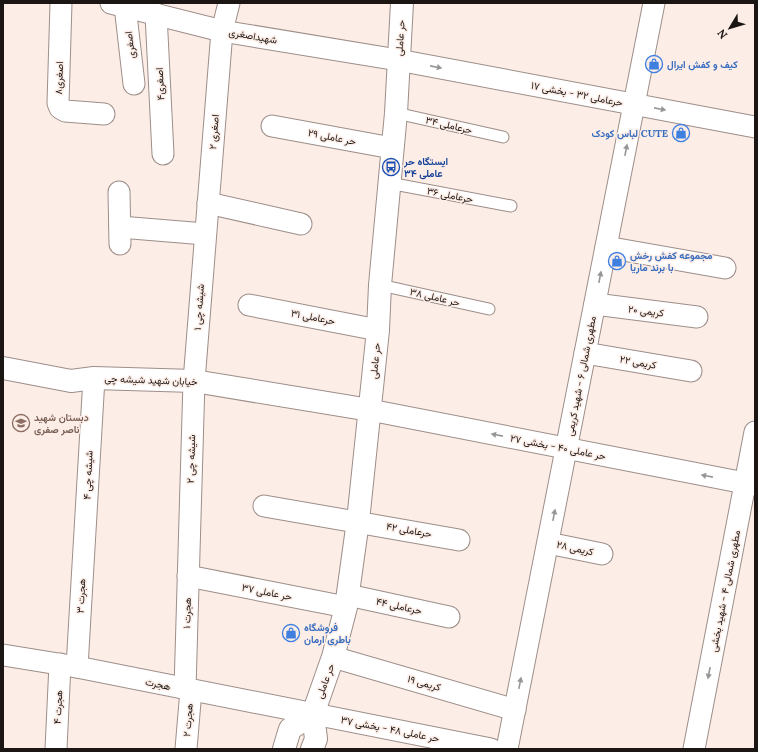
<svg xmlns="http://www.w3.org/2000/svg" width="758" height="752" font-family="Lora,Vazirmatn,serif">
<rect width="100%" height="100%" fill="#fdede7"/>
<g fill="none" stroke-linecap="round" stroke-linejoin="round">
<g stroke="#9d8e89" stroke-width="13">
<g id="lane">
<path d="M396 113 503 137"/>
<path d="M389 183 511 206"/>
<path d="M380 285 489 309"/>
</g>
</g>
<g stroke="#9d8e89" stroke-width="23">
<g id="street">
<path d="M61 3 58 103 60 108 65 111 104 114"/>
<path d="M111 3 222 31 398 60 755 127"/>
<path d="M125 6 134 84"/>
<path d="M156 14 163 154"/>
<path d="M272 126 392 148"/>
<path d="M119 192 120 244"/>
<path d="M208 203 301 224"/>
<path d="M120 227 205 234"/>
<path d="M606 247 725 268"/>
<path d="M595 304 697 317"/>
<path d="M249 305 378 330"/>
<path d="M585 353 691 371"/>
<path d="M370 410 755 485"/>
<path d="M264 506 459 540"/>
<path d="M548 543 602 554"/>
<path d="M188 576 346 607"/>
<path d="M348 595 449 617"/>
<path d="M3 655 77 667 491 749"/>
<path d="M333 657 515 710"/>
<path d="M77 667 94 378"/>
<path d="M185 689 194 381 222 31 229 3"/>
<path d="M56 749 60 664"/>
<path d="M186 749 191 690"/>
<path d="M507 749 654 3"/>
<path d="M694 749 755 432"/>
</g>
</g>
<g stroke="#9d8e89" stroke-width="24">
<g id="secondary">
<path d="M3 368 71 381 94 378 194 381 370 410"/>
<path d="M284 749 290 729 313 714"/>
<path d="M312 749 316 739 313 714 333 657 346 607 358 521 378 330 380 285 396 113 402 3"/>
</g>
</g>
<use href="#lane" stroke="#fff" stroke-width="11"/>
<use href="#street" stroke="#fff" stroke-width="21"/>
<use href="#secondary" stroke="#fff" stroke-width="22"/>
</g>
<defs><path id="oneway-solid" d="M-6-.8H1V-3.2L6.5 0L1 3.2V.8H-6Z"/></defs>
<g fill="#989695">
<use href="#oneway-solid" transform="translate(436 67) rotate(11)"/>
<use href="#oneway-solid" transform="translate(660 109) rotate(11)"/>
<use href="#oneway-solid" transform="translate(626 150) rotate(-79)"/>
<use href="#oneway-solid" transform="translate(600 277) rotate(-79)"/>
<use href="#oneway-solid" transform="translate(497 435) rotate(-169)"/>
<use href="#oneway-solid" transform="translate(707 476) rotate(-169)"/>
<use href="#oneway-solid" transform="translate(554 515) rotate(-79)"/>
<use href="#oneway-solid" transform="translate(709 673) rotate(101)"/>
<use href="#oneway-solid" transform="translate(520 683) rotate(-79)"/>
</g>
<defs>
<g id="shop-ring" transform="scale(0.9)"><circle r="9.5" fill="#fdede7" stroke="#3f7fe0" stroke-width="1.5"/><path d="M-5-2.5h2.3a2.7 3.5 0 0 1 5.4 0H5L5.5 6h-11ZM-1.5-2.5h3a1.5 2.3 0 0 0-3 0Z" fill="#3f7fe0"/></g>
<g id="bus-ring" transform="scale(0.9)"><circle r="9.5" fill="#fdede7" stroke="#1a4fb4" stroke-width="1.5"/><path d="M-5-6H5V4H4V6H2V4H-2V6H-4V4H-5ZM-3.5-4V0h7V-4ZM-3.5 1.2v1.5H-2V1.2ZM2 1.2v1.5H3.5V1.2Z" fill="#1a4fb4"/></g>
<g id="school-ring" transform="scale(0.9)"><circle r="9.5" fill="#fdede7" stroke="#8d6e63" stroke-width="1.5"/><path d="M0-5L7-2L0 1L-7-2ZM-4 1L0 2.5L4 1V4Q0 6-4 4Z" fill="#8d6e63"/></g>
</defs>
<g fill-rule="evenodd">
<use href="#shop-ring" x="654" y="64"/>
<use href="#shop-ring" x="681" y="133"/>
<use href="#bus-ring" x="391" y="167"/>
<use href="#shop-ring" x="617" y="261"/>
<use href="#school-ring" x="21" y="423"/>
<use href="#shop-ring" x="291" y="633"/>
</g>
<g text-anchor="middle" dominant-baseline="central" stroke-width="3" stroke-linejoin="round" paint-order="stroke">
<g font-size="10" fill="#1b1614" stroke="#fdede7">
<text transform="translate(253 36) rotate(10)">شهیداصغری</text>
<text transform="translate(400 38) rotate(-86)">حر عاملی</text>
<text transform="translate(130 45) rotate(-97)">اصغری</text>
<text transform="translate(59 78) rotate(-88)">اصغری۸</text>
<text transform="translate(160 84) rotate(-93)">اصغری۴</text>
<text transform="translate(577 94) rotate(11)">حرعاملی ۳۲ - بخشی ۱۷</text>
<text transform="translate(449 125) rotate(13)">حرعاملی ۳۴</text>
<text transform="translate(214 132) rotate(-85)">اصغری ۲</text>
<text transform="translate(332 137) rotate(11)">حر عاملی ۲۹</text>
<text transform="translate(450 195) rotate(11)">حرعاملی ۳۶</text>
<text transform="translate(435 297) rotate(13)">حر عاملی ۳۸</text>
<text transform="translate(199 307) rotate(-86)">شیشه چی ۱</text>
<text transform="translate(646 311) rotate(7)">کریمی ۲۰</text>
<text transform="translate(313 317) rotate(11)">حرعاملی ۳۱</text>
<text transform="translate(375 361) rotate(-85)">حر عاملی</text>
<text transform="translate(638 362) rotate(10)">کریمی ۲۲</text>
<text transform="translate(581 376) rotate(-79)">مطهری شمالی ۶ - شهید کریمی</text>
<text transform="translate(151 380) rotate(2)">خیابان شهید شیشه چی</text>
<text transform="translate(558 447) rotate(11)">حر عاملی ۴۰ - بخشی ۲۷</text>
<text transform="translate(191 459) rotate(-88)">شیشه چی ۲</text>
<text transform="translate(88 475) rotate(-87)">شیشه چی ۴</text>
<text transform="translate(409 530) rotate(10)">حرعاملی ۴۲</text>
<text transform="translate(575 548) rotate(12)">کریمی ۲۸</text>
<text transform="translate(725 591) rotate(-79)">مطهری شمالی ۴ - شهید بخشی</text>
<text transform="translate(267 592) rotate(11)">حر عاملی ۳۷</text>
<text transform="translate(81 596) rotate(-87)">هجرت ۳</text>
<text transform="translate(399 606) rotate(12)">حرعاملی ۴۴</text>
<text transform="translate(187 613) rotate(-88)">هجرت ۱</text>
<text transform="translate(325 681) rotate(-70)">حر عاملی</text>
<text transform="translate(424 683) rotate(16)">کریمی ۱۹</text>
<text transform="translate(158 684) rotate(12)">هجرت</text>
<text transform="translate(58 707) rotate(-87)">هجرت ۴</text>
<text transform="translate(188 720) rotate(-85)">هجرت ۲</text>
<text transform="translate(390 729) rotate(11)">حر عاملی ۴۸ - بخشی ۳۷</text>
</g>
<g font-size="10" font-weight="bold" fill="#366cbe" stroke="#fdede7" text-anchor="start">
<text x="667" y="64">کیف و کفش ایرال</text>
<text x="668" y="133" text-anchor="end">لباس کودک CUTE</text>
<text x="630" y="255">مجموعه کفش رخش<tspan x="630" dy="12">با برند ماریا</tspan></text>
<text x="304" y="627">فروشگاه<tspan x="304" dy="12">باطری ارمان</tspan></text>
</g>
<g font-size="10" font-weight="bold" fill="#164399" stroke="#fdede7" text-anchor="start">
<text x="404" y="161">ایستگاه حر<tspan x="404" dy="12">عاملی ۳۴</tspan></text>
</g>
<g font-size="10" font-weight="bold" fill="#785e54" stroke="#fdede7" text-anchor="start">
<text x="34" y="417">دبستان شهید<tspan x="34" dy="12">ناصر صفری</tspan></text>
</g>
</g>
<rect width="758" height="752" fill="none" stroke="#1b1614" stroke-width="8"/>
<g transform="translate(730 28) rotate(232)" stroke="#fdede7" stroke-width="3" paint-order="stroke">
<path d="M0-3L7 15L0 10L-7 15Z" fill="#1b1614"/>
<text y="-6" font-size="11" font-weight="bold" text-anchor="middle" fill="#1b1614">N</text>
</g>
</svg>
